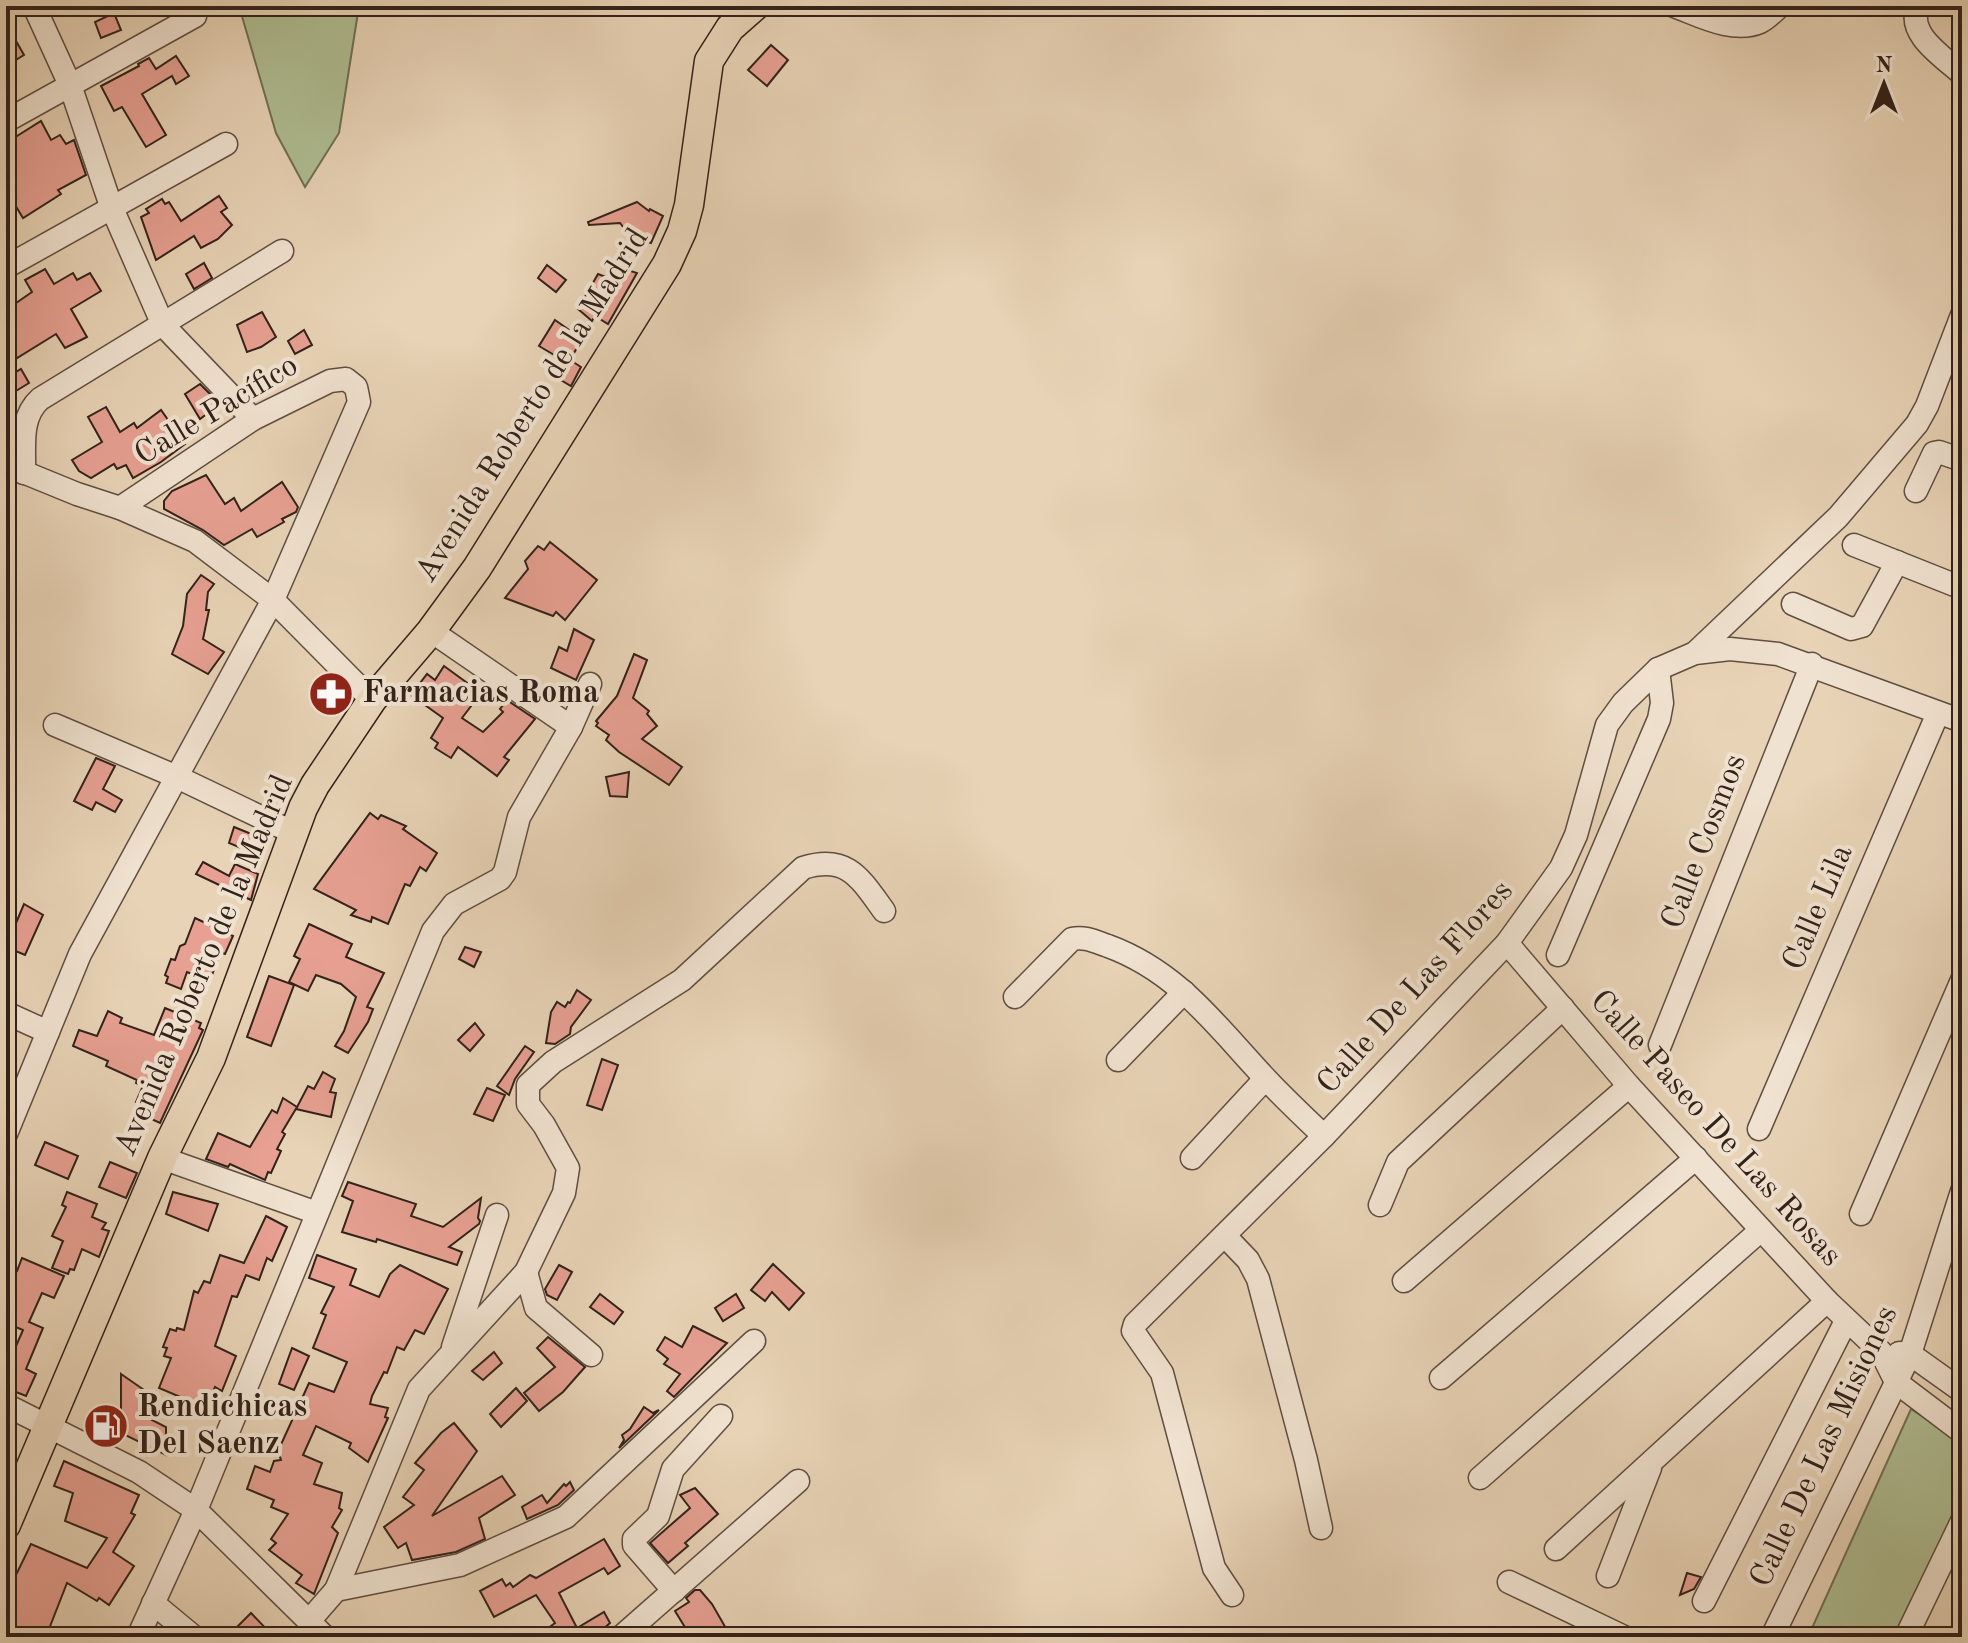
<svg xmlns="http://www.w3.org/2000/svg" width="1968" height="1643" font-family="'Old Standard TT',serif">
<rect width="100%" height="100%" fill="#e8d3b6"/>
<filter id="stains"><feTurbulence type="fractalNoise" baseFrequency=".0025" numOctaves="4"/><feColorMatrix values="0 0 0 0 .2 0 0 0 0 .09 0 0 0 0 .02 0 0 0 .5 -.17"/></filter>
<radialGradient id="worn" r=".72"><stop offset=".6" stop-color="#630" stop-opacity="0"/><stop offset="1" stop-color="#630" stop-opacity=".3"/></radialGradient>
<g fill="#afbe93" stroke="#707056" stroke-width="2">
<path d="M239 6H359L339 133 305 187 276 133Z"/>
<path d="M1911 1409 1962 1442V1501L1899 1637H1808Z"/>
</g>
<g fill="#e7a092" stroke="#32221a" stroke-width="2">
<path d="M114 13 121 30 101 38 95 22Z"/>
<path d="M16 41 24 55 6 66V47Z"/>
<path d="M771 45 788 60 767 86 748 70Z"/>
<path d="M176 56 189 76 176 84 172 76 142 94 166 135 146 147 122 107 114 111 101 86 139 66 138 64 149 58 156 69Z"/>
<path d="M41 121 51 140 60 135 66 144 74 140 86 175 58 190 61 194 23 218 12 200 16 198 6 182V143Z"/>
<path d="M219 196 227 208 221 212 232 225 218 239 201 248 194 236 156 260 141 217 149 213 146 209 162 199 165 204 169 202 181 221Z"/>
<path d="M637 202 649 211 650 209 663 216 651 243 630 236 620 223 589 225 588 222Z"/>
<path d="M204 263 212 278 194 289 186 274Z"/>
<path d="M547 265 566 280 556 292 538 278Z"/>
<path d="M615 266 637 273 608 324 595 316 592 321 578 309 598 274 611 279Z"/>
<path d="M45 269 54 284 73 273 77 280 90 273 101 291 71 309 87 337 65 348 56 334 17 358 6 340V310L32 292 25 280Z"/>
<path d="M262 312 276 337 261 347 247 352 237 325Z"/>
<path d="M555 320 582 339 570 360 581 367 571 386 559 379 563 372 560 370 566 362 539 346Z"/>
<path d="M304 330 312 345 295 354 288 341Z"/>
<path d="M21 369 29 383 6 397V378Z"/>
<path d="M200 384 220 404 200 419 185 394Z"/>
<path d="M106 407 120 432 134 423 137 428 161 410 185 444 161 462 133 478 126 465 117 469 114 464 91 478 79 471 72 460 102 442 88 417Z"/>
<path d="M206 475 225 504 234 498 241 511 282 482 298 507 296 512 282 519 284 522 257 537 252 529 224 545 203 530 164 509V501L172 491Z"/>
<path d="M550 542 597 580 565 620 556 612 553 616 505 598 528 569 525 561 538 546 544 550Z"/>
<path d="M201 575 214 584 208 592 206 610H209L203 639 224 652 208 674 172 654 183 626 187 594Z"/>
<path d="M574 629 594 640 576 680 551 668 559 647 567 651Z"/>
<path d="M634 654 647 660 633 698 649 711 647 714 657 726 642 739 682 767 669 785 619 752 606 740 609 735 596 726 598 723 596 721 617 696Z"/>
<path d="M444 666 481 693 462 718 483 732 503 712 500 709 507 700 535 719 504 757 509 760 497 776 458 747 451 758 435 748 438 743 431 738 443 718 411 695 427 674 435 680Z"/>
<path d="M96 758 115 766 103 789 122 800 115 812 96 802 92 810 74 801Z"/>
<path d="M629 772 627 797 610 796 606 777Z"/>
<path d="M370 813 378 819 381 815 406 826 403 829 437 853 426 871 420 867 410 886 405 884 388 924 372 917 371 922 351 915 356 910 314 889Z"/>
<path d="M234 827 259 837 253 853 229 843Z"/>
<path d="M203 862 229 876 235 864 258 874 251 900 196 874Z"/>
<path d="M24 904 43 915 25 955 6 947Z"/>
<path d="M195 918 233 936 225 954 220 952 210 981 187 972 181 989 166 983 168 977 165 975 171 959 175 960 180 946 185 944Z"/>
<path d="M309 924 352 944 346 957 384 973 367 1007 373 1009 368 1022 348 1053 335 1046 344 1031 356 997 341 984 316 975 308 991 289 982 300 959 294 956Z"/>
<path d="M465 947 481 952 474 967 459 959Z"/>
<path d="M269 976 294 985 271 1046 247 1037Z"/>
<path d="M577 990 591 1000 571 1027 570 1034 555 1044 546 1043 551 1012 557 1002 565 1007 568 1002 570 1003Z"/>
<path d="M165 1008 201 1023 199 1028 203 1030 160 1123 138 1113 142 1104 136 1102 143 1086 136 1083 137 1080 106 1066 108 1061 73 1046 79 1030 97 1036 108 1011 122 1018 120 1023 154 1035Z"/>
<path d="M475 1023 484 1035 470 1051 458 1040Z"/>
<path d="M525 1046 534 1052 515 1079 509 1095 497 1086Z"/>
<path d="M602 1059 618 1065 602 1110 587 1105Z"/>
<path d="M323 1072 335 1079 330 1092 336 1093 331 1117 296 1109 308 1086 314 1089Z"/>
<path d="M487 1088 505 1095 493 1121 474 1114Z"/>
<path d="M283 1098 297 1107 282 1132 285 1134 277 1149 281 1151 271 1173 268 1172 265 1180 230 1164 228 1167 206 1159 218 1133 250 1147 272 1110 277 1113Z"/>
<path d="M45 1142 78 1156 68 1179 35 1165Z"/>
<path d="M110 1162 137 1173 126 1198 99 1187Z"/>
<path d="M348 1182 416 1204 411 1216 443 1227 481 1198 478 1218 480 1221 479 1224 449 1247 462 1252 457 1265 377 1239 376 1242 342 1232 353 1201 342 1196Z"/>
<path d="M67 1192 97 1204 92 1217 106 1223 102 1229 109 1231 99 1257 82 1249 74 1270 70 1269 68 1274 52 1268 63 1241 52 1236 66 1207 62 1205Z"/>
<path d="M173 1192 218 1204 208 1231 166 1214Z"/>
<path d="M266 1216 287 1227 272 1261 267 1258 259 1280 246 1275 237 1297 232 1296 215 1346 236 1356 222 1391 215 1387 206 1408 159 1388 171 1358 164 1356 167 1348 163 1347 170 1329 176 1331 177 1328 184 1330 194 1291 198 1293 204 1281 210 1283 220 1255 244 1263Z"/>
<path d="M317 1255 356 1269 350 1285 379 1297 390 1274 400 1265 448 1289 424 1334 415 1330 404 1350 397 1347 387 1373 384 1372 372 1396 370 1404 388 1408 385 1417 388 1418 368 1462 349 1448 351 1443 316 1426 303 1455 322 1463 314 1484 342 1493 339 1508 342 1510 332 1527 338 1533 314 1594 296 1583 302 1575 269 1550 276 1543 271 1539 288 1514 271 1507 274 1500 247 1489 255 1466 270 1472 274 1461 281 1460 278 1451 309 1383 334 1392 347 1362 313 1348 326 1315 321 1313 334 1287 309 1278Z"/>
<path d="M22 1258 64 1276 54 1298 42 1293 29 1322 43 1328 26 1369 36 1374 26 1396 6 1388V1358L10 1360 23 1330 6 1323V1267L17 1271Z"/>
<path d="M773 1264 804 1293 789 1310 772 1292 765 1301 751 1290Z"/>
<path d="M559 1265 572 1272 557 1300 547 1295 545 1289Z"/>
<path d="M600 1294 623 1312 614 1324 590 1307Z"/>
<path d="M736 1294 744 1308 723 1321 715 1308Z"/>
<path d="M693 1326 727 1343 674 1397 667 1391 680 1374 664 1364 668 1359 657 1350 665 1337 682 1347Z"/>
<path d="M548 1337 585 1367 563 1392 539 1411 524 1393 555 1367 537 1348Z"/>
<path d="M292 1348 309 1356 294 1390 279 1384Z"/>
<path d="M494 1352 502 1363 483 1380 472 1371Z"/>
<path d="M121 1374 160 1401 152 1420 166 1427V1455L121 1433Z"/>
<path d="M516 1388 527 1401 501 1427 490 1414Z"/>
<path d="M644 1407 653 1413 659 1410 619 1448 624 1440 622 1435 630 1429Z"/>
<path d="M454 1423 477 1451 432 1516 502 1476 515 1495 479 1518 485 1539 456 1552 412 1560 406 1543 398 1548 384 1527 414 1505 403 1497 424 1470 415 1463 441 1433Z"/>
<path d="M64 1461 139 1495 131 1513 135 1515 113 1552 134 1566 109 1605 99 1598 97 1601 67 1583 47 1634 44 1632 42 1637H6V1588L15 1572 17 1573 31 1544 87 1568 107 1538 65 1521 73 1493 54 1486Z"/>
<path d="M570 1482 574 1490 558 1505 527 1519 522 1507 542 1495 547 1503 564 1484 566 1486Z"/>
<path d="M695 1488 718 1514 685 1543 688 1546 668 1563 650 1543 690 1508 680 1495Z"/>
<path d="M604 1539 620 1566 608 1574 604 1568 559 1593 577 1628 604 1612 610 1623 594 1637H536L555 1623 536 1595 494 1617 480 1591 502 1579 506 1586 510 1583 513 1587 530 1575 536 1578Z"/>
<path d="M1687 1573 1701 1577 1694 1589 1680 1595Z"/>
<path d="M695 1590H700L712 1604 731 1637H691L675 1611 689 1602 686 1598Z"/>
<path d="M251 1613 274 1637H227Z"/>
</g>
<g fill="none" stroke-linecap="round" stroke-linejoin="round">
<g stroke="#604e41" stroke-width="25">
<g id="minor">
<path d="M34 6 70 85 111 206 163 325 253 419"/>
<path d="M1674 6C1699 15 1733 34 1760 22 1767 19 1774 11 1780 6"/>
<path d="M1919 6C1904 33 1945 58 1962 74"/>
<path d="M6 121 195 16"/>
<path d="M6 267 226 144"/>
<path d="M6 465 77 494 120 508 195 541 273 600 372 700"/>
<path d="M24 473C25 447 19 418 40 399L282 251"/>
<path d="M1916 491 1934 453 1939 452 1962 460"/>
<path d="M1854 545 1962 588"/>
<path d="M1793 604 1851 629 1862 626 1897 562"/>
<path d="M431 631 571 727"/>
<path d="M1695 653 1838 517 1917 424 1927 406 1962 315"/>
<path d="M55 725 177 777 292 832"/>
<path d="M1507 943 1629 1086 1827 1301 1881 1352 1896 1382 1962 1432"/>
<path d="M1558 955 1659 719 1662 703 1658 669"/>
<path d="M1015 997 1072 939C1085 936 1096 942 1108 946 1179 972 1217 1027 1267 1080 1285 1099 1305 1118 1324 1136"/>
<path d="M6 1013 48 1032"/>
<path d="M1660 1045 1812 664"/>
<path d="M1118 1060 1184 992"/>
<path d="M1759 1129 1938 713"/>
<path d="M6 1134 80 954 273 600 359 402 356 387 346 379 330 381 253 419 120 508"/>
<path d="M162 1158 317 1213"/>
<path d="M1192 1158 1265 1079"/>
<path d="M1380 1205 1398 1162 1563 1008"/>
<path d="M1861 1214 1962 980"/>
<path d="M1225 1236 1248 1260 1258 1279 1306 1460 1321 1528"/>
<path d="M526 1272 536 1308 591 1355"/>
<path d="M1404 1281 1629 1086"/>
<path d="M453 1347 497 1215"/>
<path d="M1899 1353 1910 1354 1962 1391"/>
<path d="M1441 1378 1696 1158"/>
<path d="M6 1405 139 1472 196 1510 325 1637"/>
<path d="M1480 1478 1761 1230"/>
<path d="M1556 1549 1827 1301"/>
<path d="M1608 1576 1650 1468"/>
<path d="M1509 1582 1624 1637"/>
<path d="M336 1590 419 1389 526 1272 564 1193 568 1168 544 1125 528 1104V1085L553 1062 682 980 803 868C847 854 860 878 884 911"/>
<path d="M674 1591 634 1545V1539L658 1516 673 1469 721 1416"/>
<path d="M1232 1595 1214 1568 1162 1373 1133 1331 1135 1324 1324 1136 1507 943 1561 868 1576 835 1607 725 1623 703 1658 669 1695 653 1730 649 1778 654 1962 721"/>
<path d="M1704 1601 1846 1321"/>
<path d="M153 1603 194 1637"/>
<path d="M309 1621 336 1590 460 1565 566 1517 754 1341"/>
<path d="M138 1637 196 1510 433 931 454 904 500 879 505 872 519 817 571 727 590 684"/>
<path d="M621 1637 798 1481"/>
<path d="M1772 1637 1910 1354 1962 1191"/>
<path d="M1906 1637 1962 1521"/>
</g>
</g>
<g stroke="#32221a" stroke-width="31">
<path id="major" d="M6 1525 162 1158 211 1058 303 808 315 785 372 700 431 631 477 568 667 264 682 231 689 205 709 61 730 28 755 6"/>
</g>
<use href="#minor" stroke="#f0e2d0" stroke-width="22"/>
<use href="#major" stroke="#e8d3b6" stroke-width="28"/>
</g>
<defs>
<g id="pharmacy-disc" transform="scale(2.3)"><circle r="9.5" fill="#8f2418" stroke="#f0e2d0"/><path d="M-2-6h4v4h4v4h-4v4h-4v-4h-4v-4h4Z" fill="#fff"/></g>
<g id="fuel-disc" transform="scale(2.3)"><circle r="9.5" fill="#8f2418" stroke="#f0e2d0"/><path d="M-5.5-6h7V0h2V4h1.3V-2.5L3-4.5l.8-.8L6-3V5H2.5V1h-1V6h-7ZM-4.2-4.7v3.2H.2V-4.7Z" fill="#fff"/></g>
</defs>
<g fill-rule="evenodd">
<use href="#pharmacy-disc" x="331" y="694"/>
<use href="#fuel-disc" x="106" y="1426"/>
</g>
<g text-anchor="middle" dominant-baseline="central" stroke-width="8" stroke-linejoin="round" paint-order="stroke">
<g font-size="32" fill="#32221a" stroke="#f0e2d0">
<text transform="translate(533 406) rotate(-58)">Avenida Roberto de la Madrid</text>
<text transform="translate(217 411) rotate(-31)">Calle Pacífico</text>
<text transform="translate(1705 842) rotate(-69)">Calle Cosmos</text>
<text transform="translate(1819 908) rotate(-67)">Calle Lila</text>
<text transform="translate(205 966) rotate(-67)">Avenida Roberto de la Madrid</text>
<text transform="translate(1416 988) rotate(-48)">Calle De Las Flores</text>
<text transform="translate(1715 1129) rotate(48)">Calle Paseo De Las Rosas</text>
<text transform="translate(1825 1447) rotate(-65)">Calle De Las Misiones</text>
</g>
<g font-size="32" font-weight="bold" fill="#32221a" stroke="#f0e2d0" text-anchor="start">
<text x="362" y="694">Farmacias Roma</text>
<text x="137" y="1408">Rendichicas<tspan x="137" dy="37">Del Saenz</tspan></text>
</g>
</g>
<rect width="1968" height="1643" fill="none" stroke="#e8d3b6" stroke-width="32"/>
<rect x="8" y="8" width="1952" height="1627" fill="none" stroke="#32221a" stroke-width="4"/>
<rect x="16" y="16" width="1936" height="1611" fill="none" stroke="#32221a" stroke-width="2"/>
<g transform="translate(1884 84)" stroke="#f0e2d0" stroke-width="6" paint-order="stroke">
<path d="M0-6L14 30L0 20L-14 30Z" fill="#32221a"/>
<text y="-12" font-size="22" font-weight="bold" text-anchor="middle" fill="#32221a">N</text>
</g>
<rect width="100%" height="100%" filter="url(#stains)"/>
<rect width="100%" height="100%" fill="url(#worn)"/>
</svg>
